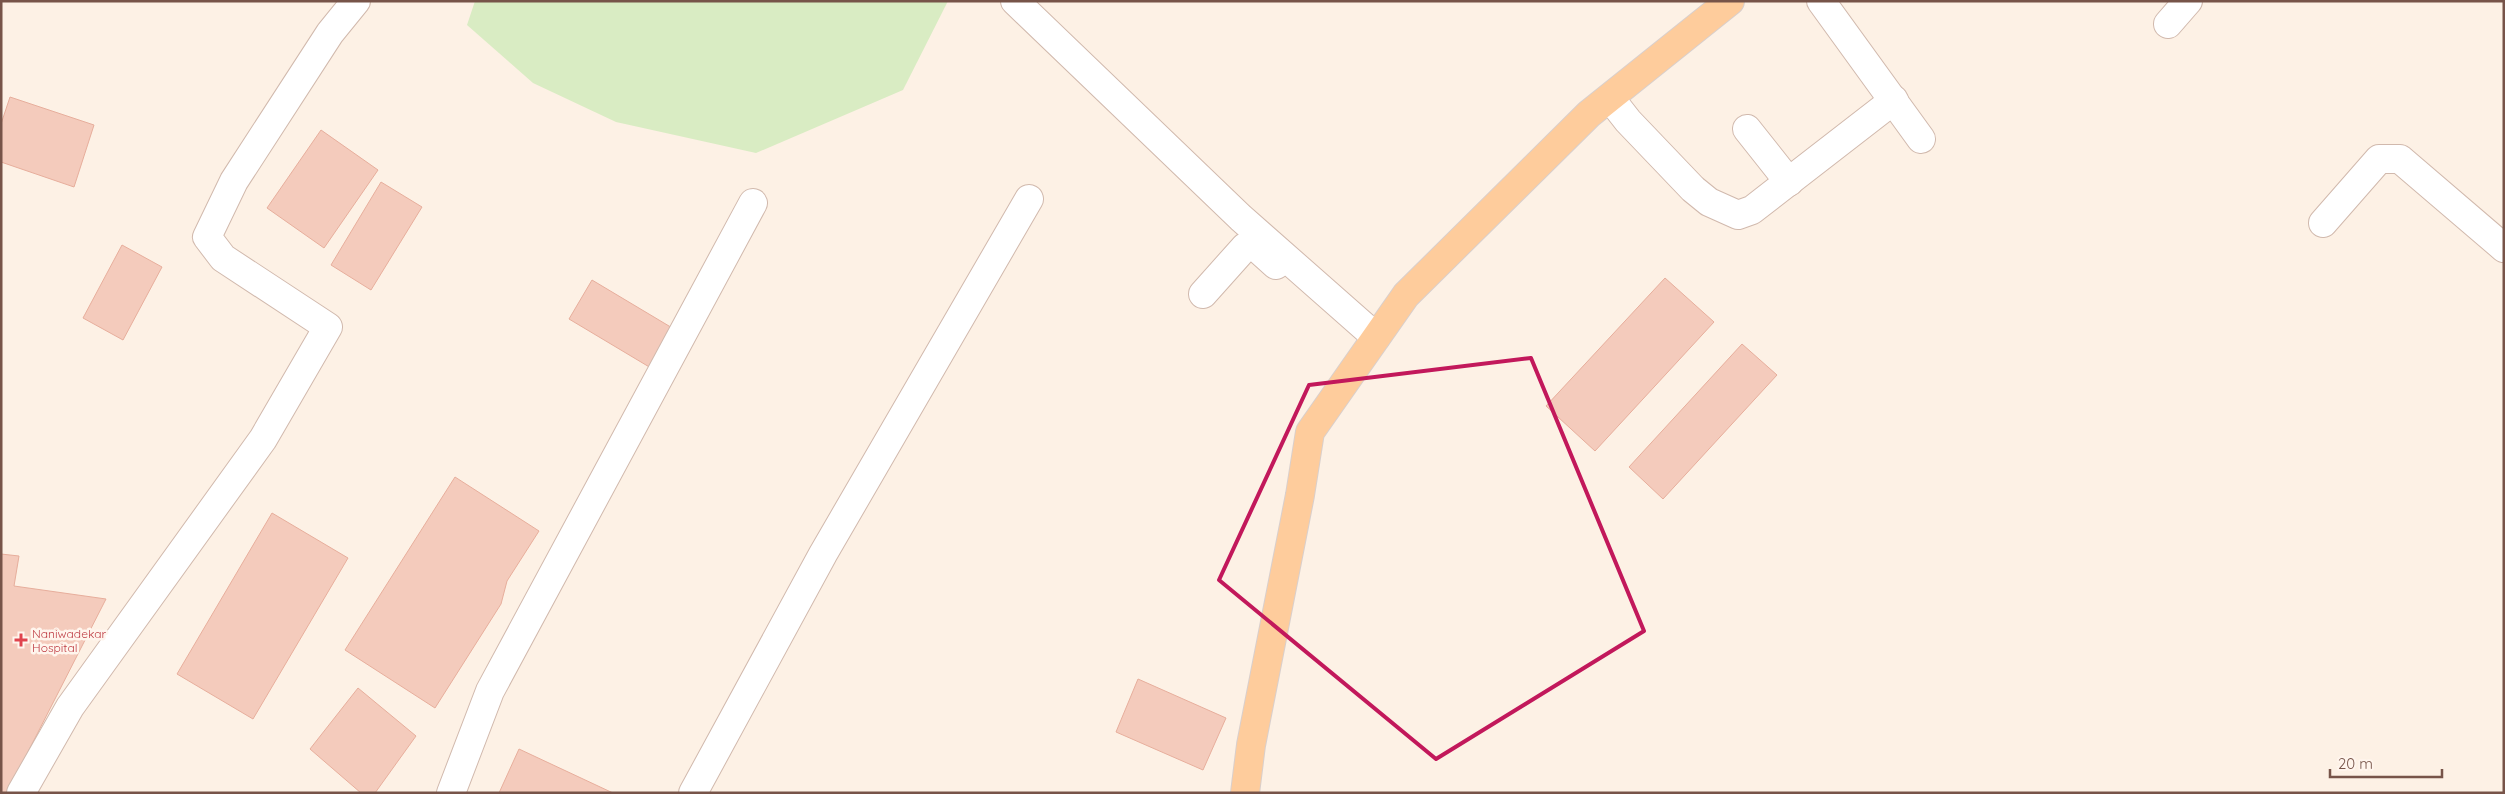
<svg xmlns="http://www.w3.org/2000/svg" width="2505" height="794" font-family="Quicksand,sans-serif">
<rect width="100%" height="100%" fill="#fdf1e5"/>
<path fill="#d9ecc3" d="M475 1H948L903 90 756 153 616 122 533 83 467 25Z"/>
<g fill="#f4cbbc" stroke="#e7ae9c">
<path d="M10 97 94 125 74 187 1 162V124Z"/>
<path d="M321 130 378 170 324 248 267 208Z"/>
<path d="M381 182 422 207 371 290 331 265Z"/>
<path d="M122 245 162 267 123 340 83 318Z"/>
<path d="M1665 278 1714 322 1595 451 1546 406Z"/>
<path d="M592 280 679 332 656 371 569 319Z"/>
<path d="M1742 344 1777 375 1663 499 1629 467Z"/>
<path d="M455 477 539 531 507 581 501 604 435 708 345 650Z"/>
<path d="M272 513 348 558 253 719 177 674Z"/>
<path d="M1 554 19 556 14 586 106 599 7 793H1Z"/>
<path d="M1138 679 1226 718 1203 770 1116 732Z"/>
<path d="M358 688 416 736 375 793H361L310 749Z"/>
<path d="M519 749 613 793H499Z"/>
</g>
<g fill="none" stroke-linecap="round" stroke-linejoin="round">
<g stroke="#d1b9ad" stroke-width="30">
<g id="minor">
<path d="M1015 1 1241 218 1376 337"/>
<path d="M1821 1 1921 139"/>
<path d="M2168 24 2188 1"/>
<path d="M1610 98 1628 121 1693 189 1709 202 1738 215 1752 210 1894 100"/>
<path d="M1747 129 1789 182"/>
<path d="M2323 223 2379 159H2400L2504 248"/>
<path d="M1203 294 1245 247H1256L1276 265"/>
<path d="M21 793 70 707 263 439 328 327 223 258 207 237 234 181 330 33 356 1"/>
<path d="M451 793 490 691 753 203"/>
<path d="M693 793 823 554 1029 199"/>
</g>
</g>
<g stroke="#d9cfcc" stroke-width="30">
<path id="major" d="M1245 793 1251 745 1300 495 1310 432 1406 295 1589 114 1730 1"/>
</g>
<use href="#minor" stroke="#fff" stroke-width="28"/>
<use href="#major" stroke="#fecc9c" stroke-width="28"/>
</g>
<path fill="none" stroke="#c2185b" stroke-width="4" stroke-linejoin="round" d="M1531 358 1644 631 1436 759 1219 580 1309 385Z"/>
<path fill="#e0444e" stroke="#fff5ed" stroke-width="2" d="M18.5 632.5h5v5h5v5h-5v5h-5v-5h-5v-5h5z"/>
<g text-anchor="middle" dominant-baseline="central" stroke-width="5" stroke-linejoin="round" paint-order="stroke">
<g font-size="12" fill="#be3a42" stroke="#fff5ed" text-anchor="start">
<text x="32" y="633">Naniwadekar<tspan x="32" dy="14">Hospital</tspan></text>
</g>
</g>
<rect width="2505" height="794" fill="none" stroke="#775449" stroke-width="5"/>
<path d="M2330 769v8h112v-8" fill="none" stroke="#775449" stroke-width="2.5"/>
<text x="2338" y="769" font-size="15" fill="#775449" stroke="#fff5ed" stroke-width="4" paint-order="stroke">20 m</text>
</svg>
